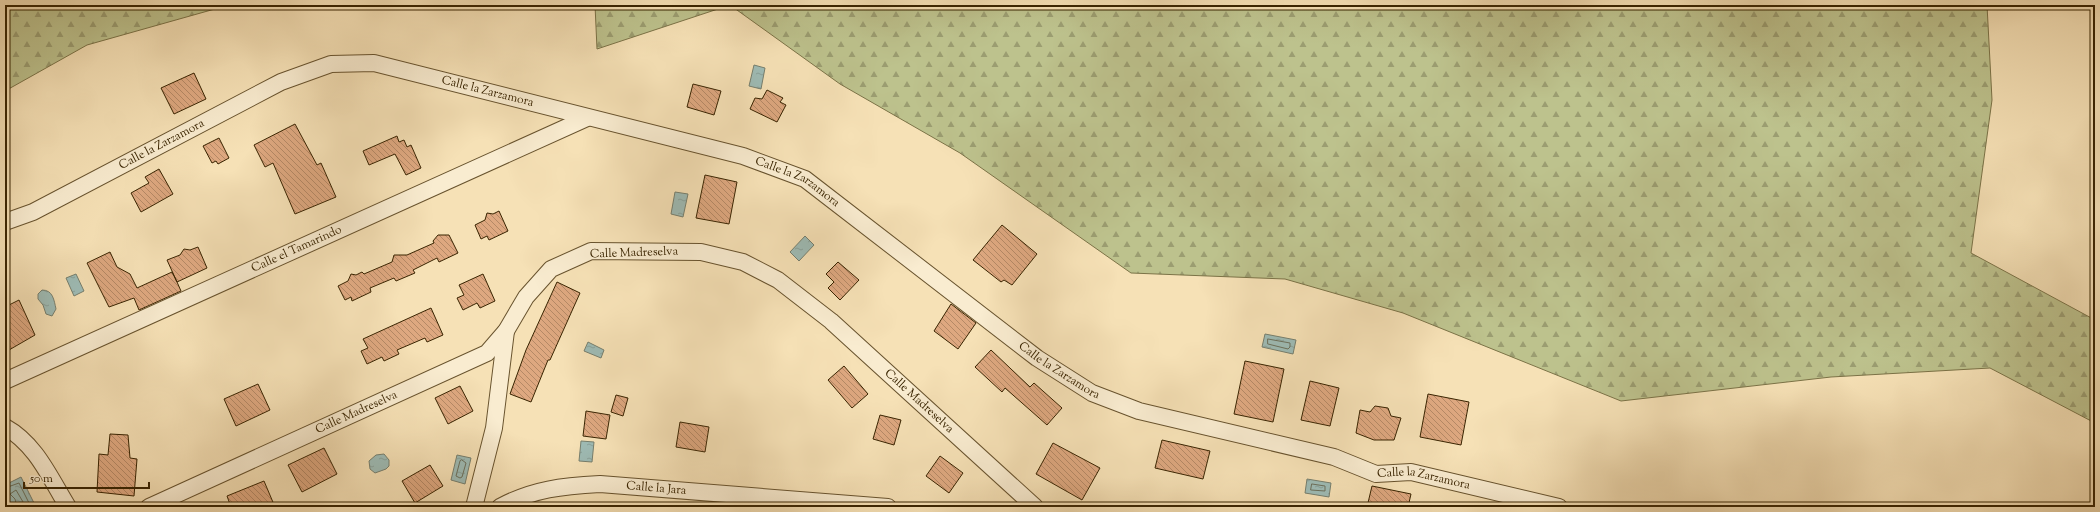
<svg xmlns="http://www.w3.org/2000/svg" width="2100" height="512" font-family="'Sorts Mill Goudy',serif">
<defs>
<pattern id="forest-firs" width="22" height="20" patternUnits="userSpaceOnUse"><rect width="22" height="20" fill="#bdc28d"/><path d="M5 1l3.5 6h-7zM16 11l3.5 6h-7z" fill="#9b9d71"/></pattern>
<pattern id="water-ripples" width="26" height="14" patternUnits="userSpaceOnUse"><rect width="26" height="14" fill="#9ebcb6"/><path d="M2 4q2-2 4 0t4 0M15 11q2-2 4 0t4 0" fill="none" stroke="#89a19b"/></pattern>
<pattern id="building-back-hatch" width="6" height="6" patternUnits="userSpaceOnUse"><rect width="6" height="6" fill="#dea880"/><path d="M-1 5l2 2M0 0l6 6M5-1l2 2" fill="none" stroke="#b58966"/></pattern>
</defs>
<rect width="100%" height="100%" fill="#f6e1b6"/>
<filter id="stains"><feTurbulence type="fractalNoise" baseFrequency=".005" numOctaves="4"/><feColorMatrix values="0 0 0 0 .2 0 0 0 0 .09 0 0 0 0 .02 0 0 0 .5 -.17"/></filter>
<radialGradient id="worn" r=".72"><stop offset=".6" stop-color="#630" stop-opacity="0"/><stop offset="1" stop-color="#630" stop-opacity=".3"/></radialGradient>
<g fill="url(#forest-firs)" stroke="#7b7347">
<path d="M5 5H229L87 45 5 91Z"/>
<path d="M595 5H1987L1992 100 1971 253 2095 320V423L1990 368 1831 377 1621 401 1403 313 1285 279 1131 273 960 153 840 84 730 5 597 49Z"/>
</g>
<g fill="url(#water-ripples)" stroke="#767f6e">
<path d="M754 65 765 68 761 89 749 86Z"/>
<path d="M675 192 688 194 683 217 671 214Z"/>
<path d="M805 236 814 245 799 261 790 252Z"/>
<path d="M76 274 84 291 74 296 66 278Z"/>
<path d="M42 290C53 290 54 300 56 309L52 316 46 314 43 305 38 299V294Z"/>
<path d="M1265 334 1296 340 1293 354 1262 347Z"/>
<path d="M588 342 604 350 601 358 584 351Z"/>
<path d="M581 441 594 442 592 462 579 461Z"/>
<path d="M384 454 389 460V466L386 469 375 473 370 469 369 461 376 455Z"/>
<path d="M457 455 471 458 465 484 451 480Z"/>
<path d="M21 477 36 507H8L5 500V485Z"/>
<path d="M1307 479 1331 483 1329 497 1305 493Z"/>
</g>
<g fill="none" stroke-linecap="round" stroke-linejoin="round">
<g stroke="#6c705c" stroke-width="1">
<path d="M1268 339 1290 343V347L1288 349 1268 344Z"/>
<path d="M462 460 466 463 462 477 460 478 456 476 460 461Z"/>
<path d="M1312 484 1325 486V491L1311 490Z"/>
<path d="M5 488 19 483 31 507"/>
<path d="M17 507 15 499 10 494 16 490 26 507"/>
</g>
</g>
<g fill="url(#building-back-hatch)" stroke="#392401">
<path d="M194 73 206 99 174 114 161 88Z"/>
<path d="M693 84 721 91 714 115 687 107Z"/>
<path d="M767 90 783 98 780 102 786 105 777 122 750 109 755 98 762 99Z"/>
<path d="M295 124 317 165 321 163 336 197 295 214 273 163 265 167 254 145Z"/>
<path d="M397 136 399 142 404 140 407 147 411 145 421 168 406 175 395 154 369 165 363 151Z"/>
<path d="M219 138 229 158 218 164 216 161 212 163 203 146Z"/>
<path d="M159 169 173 194 141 212 131 193 149 183 145 177Z"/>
<path d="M705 175 737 182 729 224 696 218Z"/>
<path d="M499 211 508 231 489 240 487 236 481 239 475 225 485 220 487 213 493 214Z"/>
<path d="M1002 225 1037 254 1012 285 1004 280 1001 282 973 260Z"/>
<path d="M438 235H449L458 253 439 262 437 258 413 270 415 273 396 281 394 278 370 288 371 292 352 301 351 297 345 300 338 286 348 281 351 274 356 275 362 272 364 274 392 262 394 255H407L434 243 433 241Z"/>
<path d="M198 247 207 268 177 282 181 291 139 310 134 298 109 307 87 263 110 252 117 267 130 274 137 288 172 272 177 282 167 260 180 255 184 249 190 250Z"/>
<path d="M838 262 859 280 840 300 828 288 834 282 826 274Z"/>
<path d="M483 274 495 301 480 308 477 303 463 310 457 298 464 295 459 285Z"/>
<path d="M557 282 580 293 550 360H548L531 402 510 394 526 350Z"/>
<path d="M19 300 35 335 9 350 8 347 5 349V307Z"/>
<path d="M951 304 976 323 958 349 934 331Z"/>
<path d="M431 308 443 335 427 342 425 338 397 350 399 354 384 361 382 357 367 364 361 351 368 348 363 339Z"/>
<path d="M991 350 1030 387 1034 383 1062 408 1047 425 1005 388 1002 392 975 367Z"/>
<path d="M1245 361 1284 369 1273 422 1234 414Z"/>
<path d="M844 366 868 394 852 408 828 380Z"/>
<path d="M1310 381 1339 388 1330 426 1301 420Z"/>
<path d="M258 384 270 410 236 426 224 399Z"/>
<path d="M460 386 473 411 448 424 435 398Z"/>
<path d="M1428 394 1469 402 1461 445 1420 437Z"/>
<path d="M616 395 628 398 623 416 611 412Z"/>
<path d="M1375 406 1388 408 1391 416 1401 418 1394 440H1374L1356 433 1360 410 1370 412Z"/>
<path d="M586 411 610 415 606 439 583 436Z"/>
<path d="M880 415 901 420 894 445 873 439Z"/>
<path d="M680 422 709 427 705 452 676 447Z"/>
<path d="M110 434 128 435 130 458 137 459 134 496 97 492 99 454 108 455Z"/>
<path d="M1162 440 1210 451 1203 479 1155 468Z"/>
<path d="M1053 443 1100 468 1082 500 1036 474Z"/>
<path d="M324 448 337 474 302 492 288 465Z"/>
<path d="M940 456 963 473 949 493 926 476Z"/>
<path d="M430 465 443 486 415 503 402 481Z"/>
<path d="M264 481 275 507H231L227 496Z"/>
<path d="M1372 486 1411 494 1408 507H1367Z"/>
</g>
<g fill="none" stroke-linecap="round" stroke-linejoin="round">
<g stroke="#68532e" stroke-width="18">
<g id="minor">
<path id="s1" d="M5 222 33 212 281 82 331 64 374 63 743 156 805 179 1037 358 1092 393 1139 411 1334 457 1376 474 1411 472 1559 507"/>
<path id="s2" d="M5 381 587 118"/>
<path d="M5 427C36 444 50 478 68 507"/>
<path id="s3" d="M149 507 487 353 506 331 526 297 551 269 591 251 701 252 743 262 778 280 831 321 1035 507"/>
<path d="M474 507 494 428 506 331"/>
<path id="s4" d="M500 507C533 489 563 486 600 484L888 507"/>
</g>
</g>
<use href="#minor" stroke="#f9ecd0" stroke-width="16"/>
</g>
<g text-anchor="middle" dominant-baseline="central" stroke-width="3" stroke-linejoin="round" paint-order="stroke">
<g font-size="12" fill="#392401" stroke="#f9ecd0">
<text stroke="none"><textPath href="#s1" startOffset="523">Calle la Zarzamora</textPath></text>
<text stroke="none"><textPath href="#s1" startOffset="175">Calle la Zarzamora</textPath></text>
<text stroke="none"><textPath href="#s1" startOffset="847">Calle la Zarzamora</textPath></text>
<text stroke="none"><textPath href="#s2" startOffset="320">Calle el Tamarindo</textPath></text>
<text transform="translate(634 253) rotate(-2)">Calle Madreselva</text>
<text stroke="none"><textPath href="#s1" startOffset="1171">Calle la Zarzamora</textPath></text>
<text stroke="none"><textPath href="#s3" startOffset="900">Calle Madreselva</textPath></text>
<text stroke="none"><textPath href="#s3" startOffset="228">Calle Madreselva</textPath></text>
<text stroke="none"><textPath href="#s1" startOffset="1555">Calle la Zarzamora</textPath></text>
<text stroke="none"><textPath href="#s4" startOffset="160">Calle la Jara</textPath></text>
</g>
</g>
<rect width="2100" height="512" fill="none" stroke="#f6e1b6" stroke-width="20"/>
<rect x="6" y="6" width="2088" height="500" fill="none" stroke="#392401" stroke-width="2"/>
<rect x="10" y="10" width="2080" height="492" fill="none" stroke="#392401"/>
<path d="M24 482v6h125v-6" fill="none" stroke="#392401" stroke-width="2"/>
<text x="30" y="482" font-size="12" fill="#392401" stroke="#f9ecd0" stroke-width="3" paint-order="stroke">50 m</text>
<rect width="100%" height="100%" filter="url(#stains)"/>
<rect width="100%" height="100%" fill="url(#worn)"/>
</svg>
